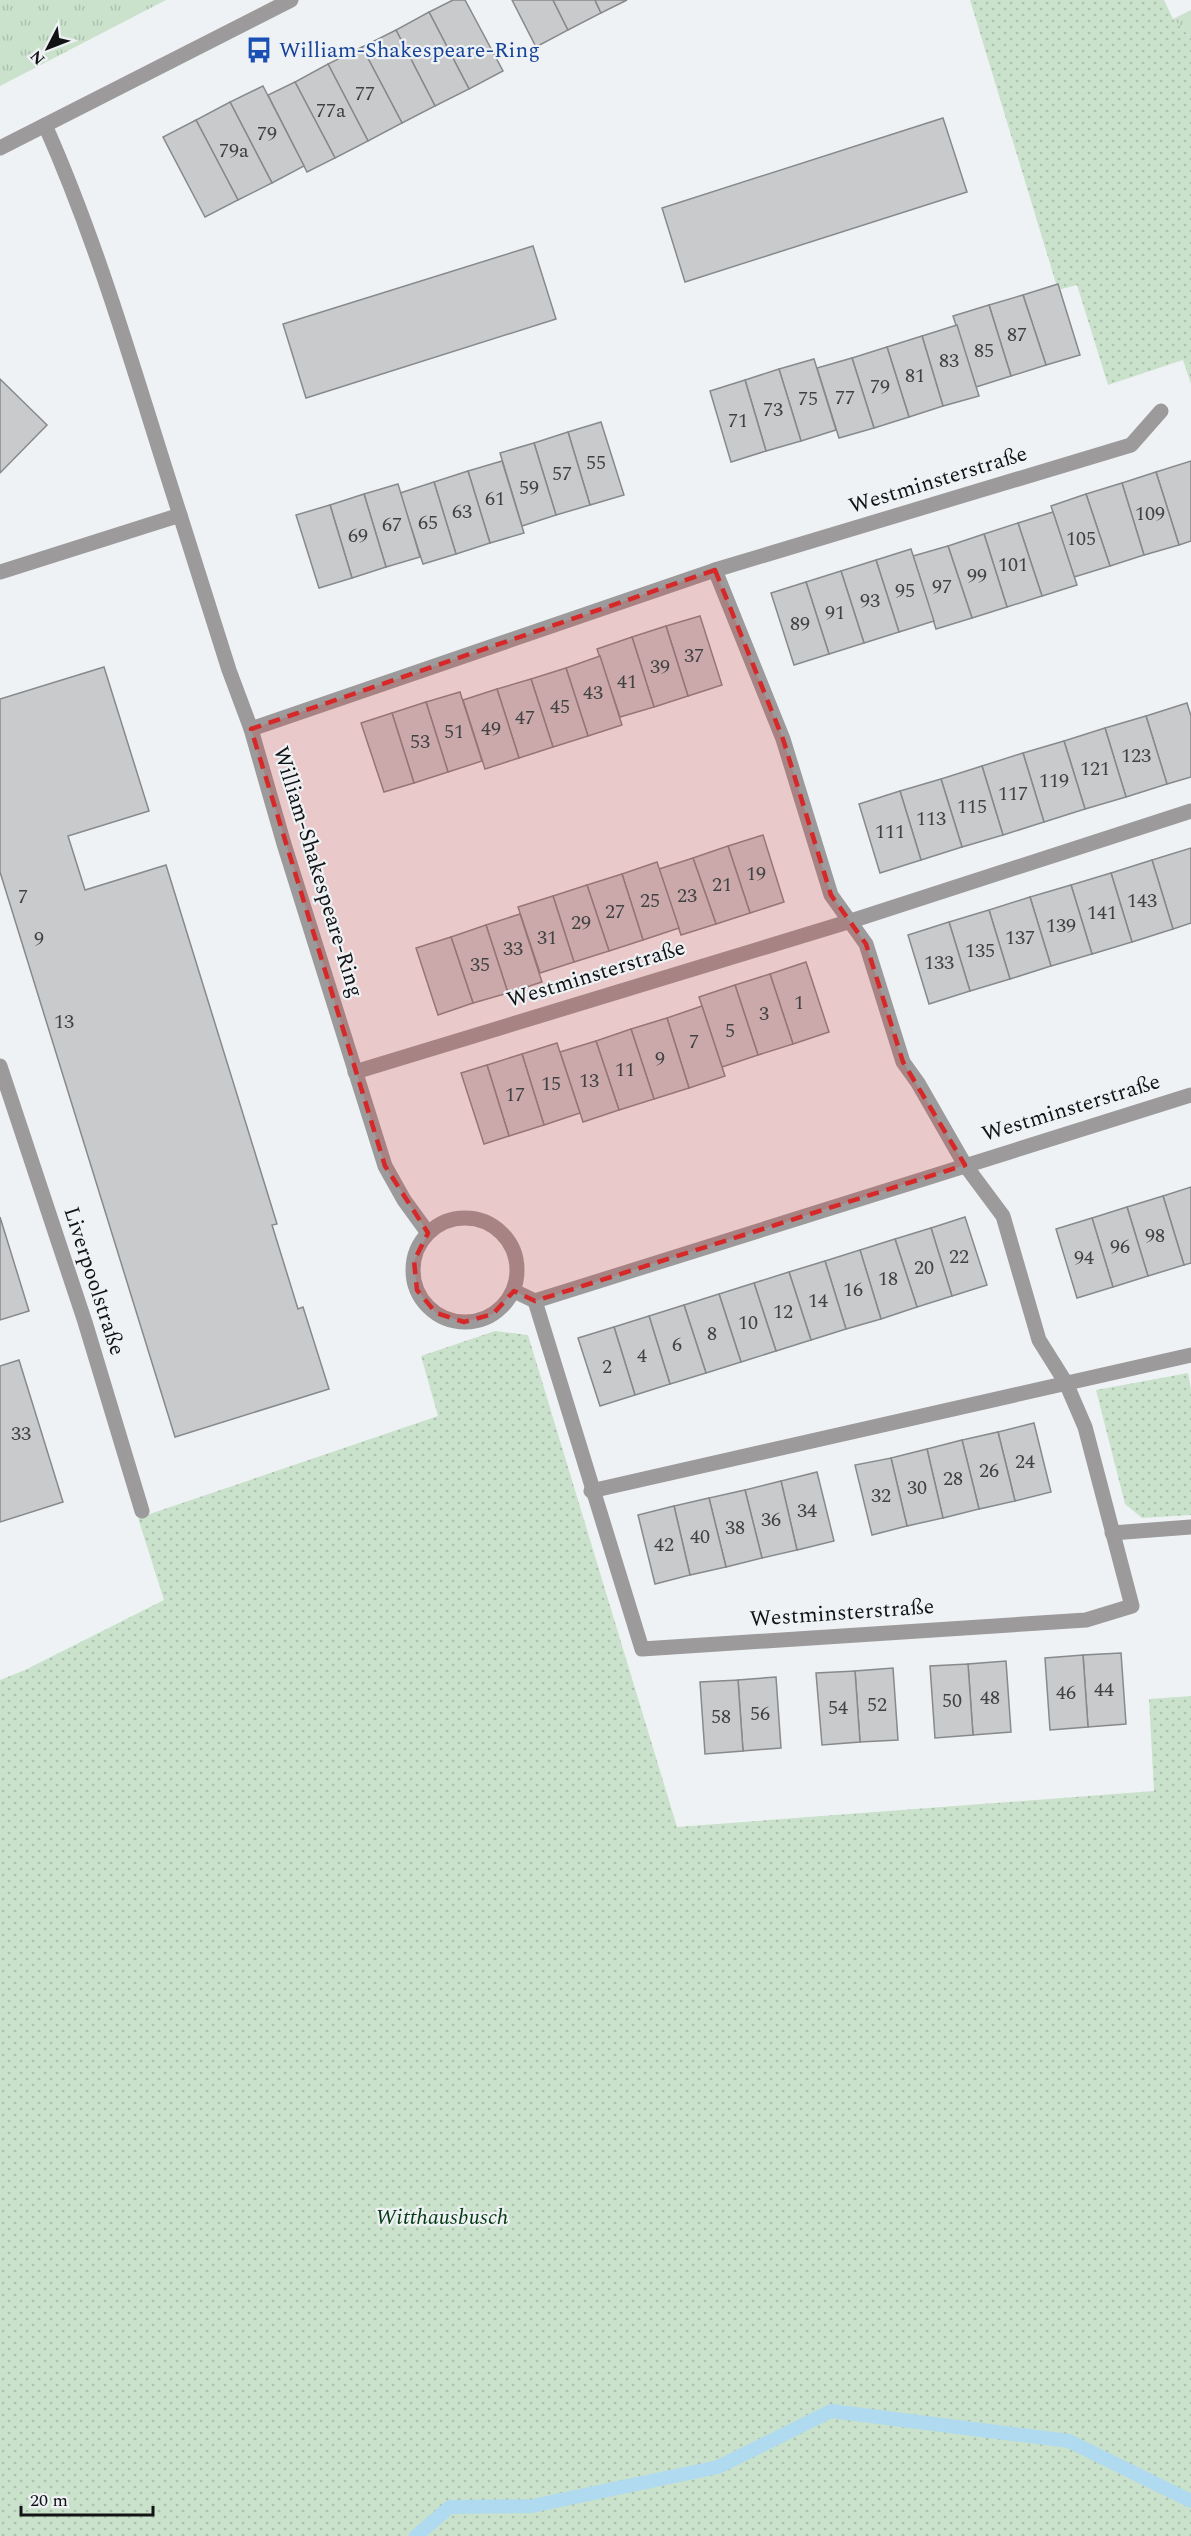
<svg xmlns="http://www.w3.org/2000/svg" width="1191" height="2536" font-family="Spectral,serif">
<defs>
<pattern id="grass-tufts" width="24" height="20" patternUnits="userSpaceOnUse" patternTransform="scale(1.5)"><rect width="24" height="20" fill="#cae2cc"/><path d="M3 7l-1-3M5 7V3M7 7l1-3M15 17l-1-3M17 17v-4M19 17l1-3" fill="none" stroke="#acc1ae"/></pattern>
<pattern id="park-dots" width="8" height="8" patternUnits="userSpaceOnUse" patternTransform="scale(1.5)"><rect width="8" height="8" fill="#cae2cc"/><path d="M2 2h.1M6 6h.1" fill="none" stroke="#acc1ae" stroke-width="1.8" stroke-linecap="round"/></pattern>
</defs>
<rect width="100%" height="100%" fill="#eff2f4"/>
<g fill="url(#grass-tufts)">
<path d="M0 0H166L0 86Z"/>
<path d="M1191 10V38L1173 19Z"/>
</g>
<g fill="url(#park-dots)">
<path d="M970 0H1164L1173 19 1191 38V384L1183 360 1108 385 1077 285 1058 290Z"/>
<path d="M495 1331 528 1335 677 1827 1154 1791 1149 1699 1191 1696V2536H0V1680L25 1670 164 1600 138 1518 438 1416 421 1356Z"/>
<path d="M1188 1373 1191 1389V1515L1142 1518 1125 1504 1096 1390Z"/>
</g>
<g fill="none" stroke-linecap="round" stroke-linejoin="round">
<path stroke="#afdaf0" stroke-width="14" d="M416 2536 450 2507 532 2506 718 2467 831 2411 1069 2441 1191 2501"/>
</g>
<g fill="#c8cacc" stroke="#87898b" stroke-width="1.5">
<path d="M453 0H465L503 71 469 89 429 12Z"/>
<path d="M512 0H553L568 30 536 47Z"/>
<path d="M553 0H595L601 13 568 30Z"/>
<path d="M595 0H627L601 13Z"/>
<path d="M429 12 469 89 435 106 396 30Z"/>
<path d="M396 30 435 106 402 123 362 47Z"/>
<path d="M362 47 402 123 368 141 328 64Z"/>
<path d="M328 64 368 141 335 158 295 82Z"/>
<path d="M295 82 335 158 307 172 268 95Z"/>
<path d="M263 86 304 166 272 183 230 102Z"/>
<path d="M230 102 272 183 238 200 196 120Z"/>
<path d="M943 118 967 192 685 282 662 208Z"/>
<path d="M196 120 238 200 205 217 163 137Z"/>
<path d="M533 246 556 319 306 398 283 324Z"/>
<path d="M1058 284 1080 355 1046 365 1023 295Z"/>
<path d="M1023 295 1046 365 1011 376 989 305Z"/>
<path d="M989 305 1011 376 976 387 953 316Z"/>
<path d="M957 325 979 396 943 406 922 336Z"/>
<path d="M922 336 943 406 909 417 887 347Z"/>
<path d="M887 347 909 417 874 428 852 358Z"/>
<path d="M852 358 874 428 839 438 817 368Z"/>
<path d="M814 359 836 430 801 441 779 369Z"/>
<path d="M779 369 801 441 766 451 745 380Z"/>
<path d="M0 379 47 425 0 473Z"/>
<path d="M745 380 766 451 731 462 710 391Z"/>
<path d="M601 422 624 495 590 505 568 432Z"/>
<path d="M568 432 590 505 556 515 534 443Z"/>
<path d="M534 443 556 515 522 526 500 453Z"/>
<path d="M502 461 524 533 490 543 468 471Z"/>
<path d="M1191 461V541L1179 545 1156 472Z"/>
<path d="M468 471 490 543 456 554 434 482Z"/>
<path d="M1156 472 1179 545 1144 555 1122 483Z"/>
<path d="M434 482 456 554 423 564 400 493Z"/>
<path d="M1122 483 1144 555 1110 566 1086 494Z"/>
<path d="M398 484 420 557 386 567 364 494Z"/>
<path d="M364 494 386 567 352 578 330 505Z"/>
<path d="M1086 494 1110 566 1074 577 1051 506Z"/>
<path d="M330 505 352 578 319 588 296 515Z"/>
<path d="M1053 512 1077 585 1042 596 1018 523Z"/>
<path d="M1018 523 1042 596 1007 607 984 534Z"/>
<path d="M984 534 1007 607 972 618 948 546Z"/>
<path d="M948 546 972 618 936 629 913 556Z"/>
<path d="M911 549 934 621 899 632 876 560Z"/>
<path d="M876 560 899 632 864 643 841 571Z"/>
<path d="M841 571 864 643 829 654 806 582Z"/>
<path d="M806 582 829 654 794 665 771 593Z"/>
<path d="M700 616 722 685 688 696 666 626Z"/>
<path d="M666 626 688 696 654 707 632 637Z"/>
<path d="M632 637 654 707 620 717 597 649Z"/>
<path d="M600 656 622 725 588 736 566 668Z"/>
<path d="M104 667 149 811 68 836 85 890 166 865 277 1224 272 1225 298 1309 303 1307 329 1389 175 1437 0 872V699Z"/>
<path d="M566 668 588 736 553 747 531 679Z"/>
<path d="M531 679 553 747 519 758 497 689Z"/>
<path d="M497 689 519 758 485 769 463 700Z"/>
<path d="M460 692 482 761 448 772 426 702Z"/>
<path d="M426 702 448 772 414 783 392 713Z"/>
<path d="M1187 703 1191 716V777L1167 784 1146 716Z"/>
<path d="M392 713 414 783 384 792 361 723Z"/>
<path d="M1146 716 1167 784 1126 797 1105 728Z"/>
<path d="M1105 728 1126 797 1085 809 1064 741Z"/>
<path d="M1064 741 1085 809 1044 822 1023 753Z"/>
<path d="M1023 753 1044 822 1003 835 982 766Z"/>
<path d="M982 766 1003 835 962 847 941 779Z"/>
<path d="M941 779 962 847 921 860 900 791Z"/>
<path d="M900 791 921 860 880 873 859 804Z"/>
<path d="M763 835 784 902 750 913 728 846Z"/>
<path d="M728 846 750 913 716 924 693 858Z"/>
<path d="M1191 848V923L1173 929 1152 860Z"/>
<path d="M693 858 716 924 681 935 659 869Z"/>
<path d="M1152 860 1173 929 1132 942 1111 873Z"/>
<path d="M657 862 679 928 643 940 622 874Z"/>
<path d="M1111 873 1132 942 1092 954 1071 885Z"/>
<path d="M622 874 643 940 609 951 587 885Z"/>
<path d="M587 885 609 951 574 962 553 896Z"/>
<path d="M1071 885 1092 954 1051 966 1030 897Z"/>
<path d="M553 896 574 962 540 973 518 907Z"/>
<path d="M1030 897 1051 966 1010 979 989 910Z"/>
<path d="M989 910 1010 979 970 991 949 922Z"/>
<path d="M520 914 542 982 508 993 486 925Z"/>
<path d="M949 922 970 991 929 1004 908 935Z"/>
<path d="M486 925 508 993 473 1003 451 937Z"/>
<path d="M451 937 473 1003 438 1015 416 948Z"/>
<path d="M806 962 829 1032 793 1044 770 974Z"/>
<path d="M770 974 793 1044 758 1055 735 985Z"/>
<path d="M735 985 758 1055 722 1067 699 997Z"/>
<path d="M702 1006 725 1076 689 1088 667 1018Z"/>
<path d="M667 1018 689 1088 654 1099 631 1029Z"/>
<path d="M631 1029 654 1099 619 1110 596 1041Z"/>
<path d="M596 1041 619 1110 583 1122 560 1052Z"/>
<path d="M557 1043 580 1113 544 1125 522 1054Z"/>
<path d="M522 1054 544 1125 509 1136 487 1065Z"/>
<path d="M487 1065 509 1136 484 1144 461 1073Z"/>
<path d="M1191 1187V1263L1184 1265 1163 1196Z"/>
<path d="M1163 1196 1184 1265 1148 1276 1127 1207Z"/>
<path d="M1127 1207 1148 1276 1113 1287 1092 1218Z"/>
<path d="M0 1217 29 1311 0 1320Z"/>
<path d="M965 1217 987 1285 952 1296 931 1228Z"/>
<path d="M1092 1218 1113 1287 1077 1298 1056 1229Z"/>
<path d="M931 1228 952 1296 917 1307 895 1239Z"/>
<path d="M895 1239 917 1307 881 1319 860 1250Z"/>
<path d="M860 1250 881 1319 846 1329 825 1261Z"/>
<path d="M825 1261 846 1329 811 1340 789 1272Z"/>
<path d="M789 1272 811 1340 776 1351 754 1283Z"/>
<path d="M754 1283 776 1351 741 1362 719 1294Z"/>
<path d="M719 1294 741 1362 706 1373 684 1305Z"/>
<path d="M684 1305 706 1373 670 1384 649 1316Z"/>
<path d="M649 1316 670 1384 635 1395 614 1327Z"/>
<path d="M614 1327 635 1395 600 1406 578 1338Z"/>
<path d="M19 1360 63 1502 0 1522V1366Z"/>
<path d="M1034 1423 1051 1492 1015 1501 998 1432Z"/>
<path d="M998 1432 1015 1501 979 1509 962 1440Z"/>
<path d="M962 1440 979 1509 943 1518 927 1449Z"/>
<path d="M927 1449 943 1518 907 1526 891 1458Z"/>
<path d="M891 1458 907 1526 872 1535 855 1465Z"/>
<path d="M817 1472 834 1541 797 1550 781 1481Z"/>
<path d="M781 1481 797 1550 762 1558 745 1490Z"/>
<path d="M745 1490 762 1558 726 1567 709 1498Z"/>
<path d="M709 1498 726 1567 690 1575 674 1506Z"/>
<path d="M674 1506 690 1575 655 1584 638 1515Z"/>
<path d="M1121 1653 1126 1724 1088 1727 1083 1655Z"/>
<path d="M1083 1655 1088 1727 1050 1730 1045 1658Z"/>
<path d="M1006 1661 1011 1732 973 1735 968 1664Z"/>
<path d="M968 1664 973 1735 935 1738 930 1666Z"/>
<path d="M893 1668 898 1740 860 1742 855 1671Z"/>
<path d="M855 1671 860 1742 822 1745 816 1673Z"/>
<path d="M776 1677 781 1748 743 1751 738 1680Z"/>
<path d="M738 1680 743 1751 705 1754 700 1682Z"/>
</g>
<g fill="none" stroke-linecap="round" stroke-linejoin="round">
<g stroke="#9c9a9a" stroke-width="15">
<path d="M715 570 1131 445 1161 411"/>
<path d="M851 921 1191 811"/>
</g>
<g stroke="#9c9a9a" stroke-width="15">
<path d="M45 125C101 251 138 385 180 515"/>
<path d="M0 572 180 515 229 670 251 729 284 844 385 1166 404 1200 428 1233"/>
<path d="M251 729 715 570 783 739 831 895 866 944 903 1062 918 1083 965 1165 1003 1216 1039 1340 1066 1383 1085 1427 1132 1606 1086 1620 642 1649 535 1301"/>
<path d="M0 1066 85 1322 142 1511"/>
<path d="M355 1072 851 921"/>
<circle cx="465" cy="1270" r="52"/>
<path d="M514 1291 535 1301 1191 1095"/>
<path d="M591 1491 1191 1355"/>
<path d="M1112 1533 1191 1527"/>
</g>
<path stroke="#9c9a9a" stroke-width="15" d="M0 148 291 0"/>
</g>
<path fill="#d62828" fill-opacity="0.2" stroke="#d62828" stroke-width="4.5" stroke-dasharray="12 8" stroke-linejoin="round" d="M715 570 783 739 831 895 866 944 903 1062 965 1165 535 1301 514 1291 493 1314 464 1322 436 1313 417 1290 414 1261 428 1233 385 1166 251 729Z"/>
<defs>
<g id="bus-bare" transform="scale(2.07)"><path d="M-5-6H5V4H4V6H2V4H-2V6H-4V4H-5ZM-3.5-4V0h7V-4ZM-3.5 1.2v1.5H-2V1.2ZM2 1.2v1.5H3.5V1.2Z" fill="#1a4fb4" stroke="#eff2f4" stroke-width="2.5" paint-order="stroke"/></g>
</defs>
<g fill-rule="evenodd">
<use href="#bus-bare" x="259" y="50"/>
</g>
<g text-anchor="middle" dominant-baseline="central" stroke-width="4.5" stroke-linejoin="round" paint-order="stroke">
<g font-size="20" fill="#404142">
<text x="365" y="94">77</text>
<text x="331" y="111">77a</text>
<text x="267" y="134">79</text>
<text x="234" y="151">79a</text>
<text x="1017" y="335">87</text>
<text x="984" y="351">85</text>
<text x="949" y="361">83</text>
<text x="915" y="376">81</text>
<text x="880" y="387">79</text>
<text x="845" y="398">77</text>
<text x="808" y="399">75</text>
<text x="773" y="410">73</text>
<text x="738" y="421">71</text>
<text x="596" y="463">55</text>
<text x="562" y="474">57</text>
<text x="529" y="488">59</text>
<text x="495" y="499">61</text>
<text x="462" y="512">63</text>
<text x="1150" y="514">109</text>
<text x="428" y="523">65</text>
<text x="392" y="525">67</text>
<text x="358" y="536">69</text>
<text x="1081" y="539">105</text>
<text x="1013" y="565">101</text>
<text x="977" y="576">99</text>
<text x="942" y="587">97</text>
<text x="905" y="591">95</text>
<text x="870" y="601">93</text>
<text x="835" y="613">91</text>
<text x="800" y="624">89</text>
<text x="694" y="656">37</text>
<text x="660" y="667">39</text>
<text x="627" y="682">41</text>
<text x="593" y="693">43</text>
<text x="560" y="707">45</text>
<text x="525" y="718">47</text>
<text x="491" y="729">49</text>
<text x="454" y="732">51</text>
<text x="420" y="742">53</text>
<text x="1136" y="756">123</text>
<text x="1095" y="769">121</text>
<text x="1054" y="781">119</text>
<text x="1013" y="794">117</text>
<text x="972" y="807">115</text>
<text x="931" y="819">113</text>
<text x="890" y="832">111</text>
<text x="756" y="874">19</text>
<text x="722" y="885">21</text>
<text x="687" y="896">23</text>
<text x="23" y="897">7</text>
<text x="650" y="901">25</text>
<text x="1142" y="901">143</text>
<text x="615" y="912">27</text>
<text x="1102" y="913">141</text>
<text x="581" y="923">29</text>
<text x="1061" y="926">139</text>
<text x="547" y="938">31</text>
<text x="1020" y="938">137</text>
<text x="39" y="939">9</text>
<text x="513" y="949">33</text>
<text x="980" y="951">135</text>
<text x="939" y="963">133</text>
<text x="480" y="965">35</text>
<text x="799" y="1003">1</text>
<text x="764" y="1014">3</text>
<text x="64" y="1022">13</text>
<text x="730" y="1031">5</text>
<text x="694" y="1042">7</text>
<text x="660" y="1059">9</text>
<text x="625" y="1070">11</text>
<text x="589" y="1081">13</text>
<text x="551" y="1084">15</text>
<text x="515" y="1095">17</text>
<text x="1155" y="1236">98</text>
<text x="1120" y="1247">96</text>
<text x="959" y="1257">22</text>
<text x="1084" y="1258">94</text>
<text x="924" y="1268">20</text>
<text x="888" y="1279">18</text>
<text x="853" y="1290">16</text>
<text x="818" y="1301">14</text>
<text x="783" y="1312">12</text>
<text x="748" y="1323">10</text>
<text x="712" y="1334">8</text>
<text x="677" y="1345">6</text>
<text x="642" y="1356">4</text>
<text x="607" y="1367">2</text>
<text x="21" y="1434">33</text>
<text x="1025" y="1462">24</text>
<text x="989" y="1471">26</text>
<text x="953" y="1479">28</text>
<text x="917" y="1488">30</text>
<text x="881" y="1496">32</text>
<text x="807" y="1511">34</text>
<text x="771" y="1520">36</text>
<text x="735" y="1528">38</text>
<text x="700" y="1537">40</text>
<text x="664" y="1545">42</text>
<text x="1104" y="1690">44</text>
<text x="1066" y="1693">46</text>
<text x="990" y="1698">48</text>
<text x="952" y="1701">50</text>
<text x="877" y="1705">52</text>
<text x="838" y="1708">54</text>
<text x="760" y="1714">56</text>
<text x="721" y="1717">58</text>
</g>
<g font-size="22" fill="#164399" stroke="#eff2f4" text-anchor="start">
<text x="279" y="50">William-Shakespeare-Ring</text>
</g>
<g font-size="22" fill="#121314" stroke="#eff2f4">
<text transform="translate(938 480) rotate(-17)">Westminsterstraße</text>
<text transform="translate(318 872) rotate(73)">William-Shakespeare-Ring</text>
<text transform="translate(596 974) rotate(-17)">Westminsterstraße</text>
<text transform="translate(1071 1108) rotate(-17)">Westminsterstraße</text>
<text transform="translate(94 1281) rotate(72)">Liverpoolstraße</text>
<text transform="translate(842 1613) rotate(-4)">Westminsterstraße</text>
</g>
<g font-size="22" font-style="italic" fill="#063a13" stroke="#eff2f4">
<text x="442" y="2217">Witthausbusch</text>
</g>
</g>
<g transform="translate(48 48) rotate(228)" stroke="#eff2f4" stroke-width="4.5" paint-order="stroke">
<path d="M0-4.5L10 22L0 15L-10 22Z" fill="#121314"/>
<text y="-9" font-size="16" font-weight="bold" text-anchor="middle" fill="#121314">N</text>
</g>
<path d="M21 2506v9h132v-9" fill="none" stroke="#121314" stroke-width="3"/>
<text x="30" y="2506" font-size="18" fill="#121314" stroke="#eff2f4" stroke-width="4.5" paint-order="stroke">20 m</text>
</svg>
